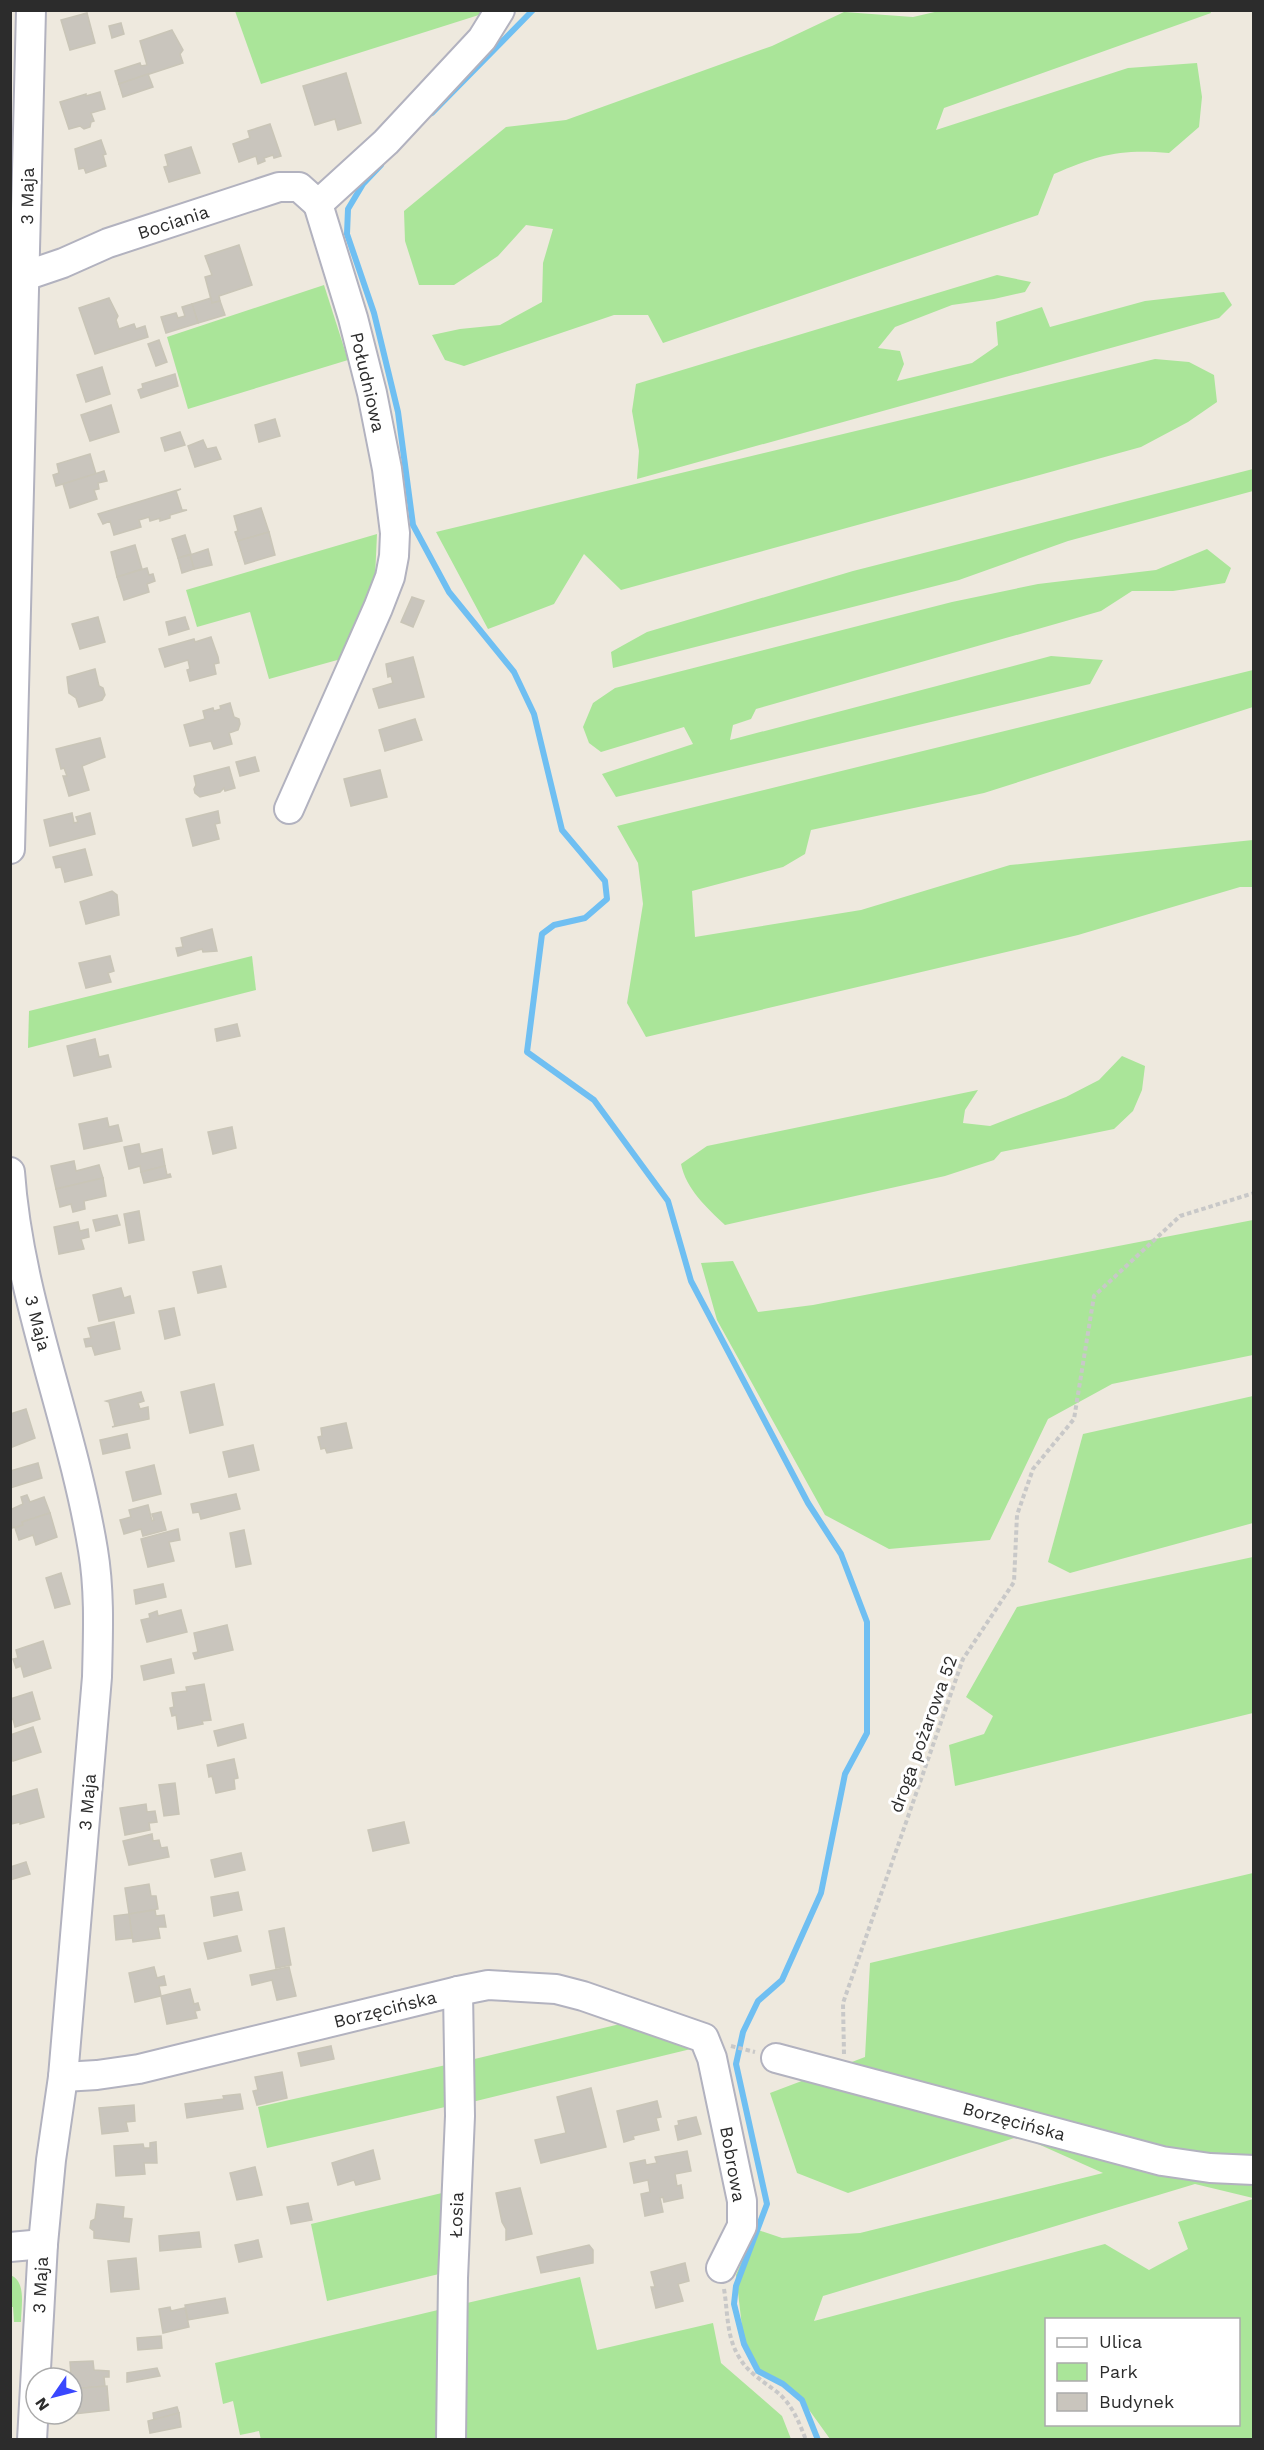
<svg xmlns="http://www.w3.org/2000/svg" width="1264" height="2450" font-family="'Work Sans',sans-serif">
<rect width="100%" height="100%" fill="#eee9de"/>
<g fill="#aae599" fill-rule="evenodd">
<path d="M235 11H484L482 14 261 84Z"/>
<path d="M939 11H1210L1211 13 944 108 936 130 1128 68 1197 63 1202 97 1199 127 1169 153C1119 149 1099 155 1054 174L1038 215 663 343 648 315H614L464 366 445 360 432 335 460 329 500 325 542 302 543 263 553 229 526 225 498 256 454 285H419L405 241 404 211 506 127 566 120 772 46 844 12 913 17Z"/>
<path d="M997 275 1031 282 1025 292 994 299 952 305 895 327 878 348 900 351 904 364 897 381 972 363 998 345 996 322 1042 307 1050 327 1145 301 1224 292 1232 305 1219 318 637 479 639 451 632 411 636 384Z"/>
<path d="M324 285 348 360 188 409 167 337Z"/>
<path d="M1155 359 1189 362 1214 375 1217 402 1188 422 1141 447 621 590 584 554 554 604 488 629 436 532Z"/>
<path d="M1253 469V491L1068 541 959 580 613 668 611 652 647 632 853 571Z"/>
<path d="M377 534 375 577 341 659 269 679 250 612 197 627 186 590Z"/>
<path d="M1207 549 1231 568 1225 583 1173 591H1132L1101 611 756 709 751 719 733 725 730 740 1051 656 1103 660 1090 684 616 797 602 774 693 744 684 727 601 752 589 743 583 727 593 703 615 688 952 602 1038 584 1156 570Z"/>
<path d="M1253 670V707L984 793 811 830 805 854 783 867 692 891 695 937 861 910 1010 865 1253 840V887H1240L1078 935 646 1037 627 1003 643 904 638 863 617 826Z"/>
<path d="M252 956 256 990 28 1048 29 1011Z"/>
<path d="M1122 1056 1145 1066 1142 1090 1133 1111 1114 1129 1001 1152 994 1160 945 1176 725 1225C707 1208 686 1189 681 1164L707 1146 978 1090 965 1110 963 1123 990 1126 1066 1097 1099 1080Z"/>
<path d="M1253 1220V1355L1112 1384 1048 1419 990 1540 889 1549 825 1515 717 1320 701 1263 733 1261 758 1312 813 1305Z"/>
<path d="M1253 1396V1523L1070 1573 1048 1562 1083 1434Z"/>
<path d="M1253 1557V1713L955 1786 949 1745 984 1734 993 1716 966 1697 1017 1607Z"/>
<path d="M1253 1873V2198L1195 2184 823 2296 814 2321 1105 2244 1149 2270 1188 2249 1178 2222 1253 2199V2439H830L802 2400 783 2384 758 2371 744 2344 736 2275 755 2229 782 2238 860 2233 1103 2173 1020 2136 848 2193 797 2173 770 2093 865 2057 870 1963ZM1046 2320H1238V2424H1046Z"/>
<path d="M620 2024 695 2048 472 2102 462 2062Z"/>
<path d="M446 2065 445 2107 267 2148 258 2107Z"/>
<path d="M442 2193 439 2274 327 2301 311 2224Z"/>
<path d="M10 2275C27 2281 21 2307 21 2322H14L13 2307H11Z"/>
<path d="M580 2277 597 2350 713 2323 721 2363 782 2416 791 2439 465 2440 464 2381 467 2303Z"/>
<path d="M438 2310 436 2389 438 2439 261 2440 259 2431 240 2435 233 2401 223 2404 215 2363Z"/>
</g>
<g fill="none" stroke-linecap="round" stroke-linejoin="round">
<g stroke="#6fbff2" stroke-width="6">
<path d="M432 113 533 10"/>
<path d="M381 165 363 184 348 209 347 234 374 313 398 412 413 525 449 592 514 672 534 714 562 830 605 881 607 899 585 918 554 925 542 934 527 1052 594 1100 668 1201 691 1281 808 1503 841 1554 867 1622V1733L845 1774 821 1893 782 1980 758 2001 743 2032 736 2064 767 2204 736 2286 734 2304 744 2344 758 2371 783 2384 802 2400 818 2440"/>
</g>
</g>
<g fill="#c9c5bd" stroke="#c9c5b7" stroke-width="1.5">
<path d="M87 13 95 43 70 50 61 20Z"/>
<path d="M121 23 124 34 112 38 109 26Z"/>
<path d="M172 30 183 50 180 54 183 63 119 84 115 71 140 63 141 66 147 65 140 41Z"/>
<path d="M346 73 361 123 338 130 335 119 315 125 303 86Z"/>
<path d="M148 74 153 87 123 97 119 84Z"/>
<path d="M100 92 105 109 91 113 94 121 91 122 90 127 84 129 80 126 69 129 60 102 86 94V96Z"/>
<path d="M270 124 281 156 274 158 273 155 264 158 265 161 258 164 256 156 239 162 233 144 250 138 248 131Z"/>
<path d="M101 140 106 154 103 155 106 166 86 173 84 168 79 169 75 149Z"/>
<path d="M191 147 200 173 169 182 164 167 168 166 165 155Z"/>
<path d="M239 245 252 285 219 296 220 301 212 303 205 277 212 275 205 256Z"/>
<path d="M109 298 118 316 116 320 119 329 134 324 136 329 145 326 148 337 95 354 79 308Z"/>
<path d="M211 298 212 303 220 301 225 315 198 323 192 304Z"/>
<path d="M192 304 198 323 166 333 161 317 176 313 178 318 185 316 182 307Z"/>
<path d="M159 340 167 362 156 366 148 344Z"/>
<path d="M102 367 110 394 86 402 77 375Z"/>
<path d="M175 374 178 386 141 398 138 390 143 388 142 384Z"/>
<path d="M111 405 119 432 90 441 81 415Z"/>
<path d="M275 419 280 436 259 442 255 425Z"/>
<path d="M180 432 185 445 165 451 161 438Z"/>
<path d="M203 440 207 449 216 447 221 459 195 467 188 446Z"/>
<path d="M90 454 96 474 56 486 53 475 59 473 57 464Z"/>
<path d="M104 471 107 481 98 483 99 489 94 490 97 499 70 508 63 484Z"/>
<path d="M181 489 176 491 182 510H187L170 515V518L160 521V518L150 521 149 517 139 520 141 527 114 535 110 521 103 524 98 514Z"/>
<path d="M261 508 269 532 238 541 235 532 238 531 234 516Z"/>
<path d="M269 532 275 555 245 564 238 541Z"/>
<path d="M185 535 191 554 178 558 172 539Z"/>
<path d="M135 545 142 569 117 577 111 552Z"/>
<path d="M208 549 212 565 194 569 190 555Z"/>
<path d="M190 555 194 569 182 573 178 558Z"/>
<path d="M147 568 149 575 153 574 155 581 147 584 149 592 124 600 117 577Z"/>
<path d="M412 597 424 601 413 627 401 622Z"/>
<path d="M98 617 105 642 80 649 72 624Z"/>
<path d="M185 617 189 629 169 635 166 622Z"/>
<path d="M211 637 218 657 219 663 214 664 216 674 190 681 187 670 190 669 188 660 165 667 159 649 194 639 195 642Z"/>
<path d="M413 657 424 697 379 708 373 689 393 683 391 676 388 677 386 664Z"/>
<path d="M95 669 99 686 103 688 105 695 102 700 79 707 76 698 69 693 67 677Z"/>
<path d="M230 703 234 717 239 719 240 724 238 730 229 733 232 744 214 749 211 741 190 746 184 725 205 719 203 711 213 708 214 711 221 709 220 706Z"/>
<path d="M415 719 422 740 385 751 379 730Z"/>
<path d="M100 738 105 757 82 766 89 790 69 796 63 776H67L64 768 61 769 56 749Z"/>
<path d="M255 757 259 771 240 776 236 762Z"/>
<path d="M229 767 235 788 225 791 224 788 220 792 200 797 195 793 194 789 196 785 194 776Z"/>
<path d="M380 770 387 797 351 806 344 779Z"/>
<path d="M218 811 220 823 215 824 219 839 193 846 186 819Z"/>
<path d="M72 813 74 823 78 822 76 817 90 813 95 834 50 846 44 820Z"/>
<path d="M85 849 92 875 65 882 61 867 56 868 53 857Z"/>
<path d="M112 891 117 895 119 915 86 924 80 902Z"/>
<path d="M212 929 217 951 203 952 202 949 178 956 176 948 183 947 181 938Z"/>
<path d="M110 956 114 971 108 973 111 982 86 988 79 963Z"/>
<path d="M237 1024 240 1036 217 1041 215 1029Z"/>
<path d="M95 1039 99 1057 108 1055 111 1067 74 1076 67 1046Z"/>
<path d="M107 1118 109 1127 118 1125 122 1141 84 1149 79 1124Z"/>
<path d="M232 1127 236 1148 213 1154 208 1132Z"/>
<path d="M139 1144 141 1154 162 1149 165 1166 141 1172 140 1166 129 1169 124 1147Z"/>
<path d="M74 1161 76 1171 99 1165 103 1178 56 1189 51 1166Z"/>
<path d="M165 1166 167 1175 170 1174 171 1177 144 1183 141 1172Z"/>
<path d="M103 1178 106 1196 84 1201 85 1209 73 1212 71 1204 60 1207 56 1189Z"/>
<path d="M139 1211 144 1240 129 1243 124 1214Z"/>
<path d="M117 1215 120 1225 96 1231 93 1220Z"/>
<path d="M78 1222 80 1231 88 1229 89 1237 81 1239 84 1249 59 1254 54 1227Z"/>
<path d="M221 1266 226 1287 198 1293 193 1272Z"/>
<path d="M121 1288 124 1298 130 1296 134 1313 99 1321 93 1295Z"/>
<path d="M174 1308 180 1335 165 1339 159 1311Z"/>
<path d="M114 1322 120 1349 95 1355 92 1346 86 1347 84 1339 91 1338 88 1328Z"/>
<path d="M214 1384 223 1425 190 1433 181 1392Z"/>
<path d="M141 1392 144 1401 138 1403 140 1409 148 1407 149 1419 112 1427 115 1426 109 1402 106 1401Z"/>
<path d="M26 1409 35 1438 10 1448V1414Z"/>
<path d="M346 1423 352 1448 327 1453 325 1448 321 1449 318 1437 322 1436 321 1428Z"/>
<path d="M127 1434 130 1448 103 1454 100 1440Z"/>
<path d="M253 1445 259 1470 229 1477 223 1452Z"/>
<path d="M38 1463 42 1478 10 1488V1471Z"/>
<path d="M154 1465 161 1494 133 1501 126 1472Z"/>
<path d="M236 1494 240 1509 201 1519 199 1512 193 1513 191 1504Z"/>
<path d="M27 1495 30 1502 44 1497 50 1513 22 1522 23 1525 12 1528 10 1510 23 1504 21 1497Z"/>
<path d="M148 1505 152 1521 154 1520 152 1514 161 1512 166 1530 143 1536 141 1529 124 1534 120 1520 131 1517 129 1510Z"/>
<path d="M50 1513 57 1537 36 1545 33 1535 19 1540 15 1528 23 1525 22 1522Z"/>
<path d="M178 1529 180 1540 169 1542 174 1561 148 1567 141 1539Z"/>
<path d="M244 1530 251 1564 236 1567 230 1533Z"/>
<path d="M61 1573 70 1604 55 1608 46 1578Z"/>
<path d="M163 1584 166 1597 136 1604 134 1590Z"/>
<path d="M181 1610 187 1632 147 1642 141 1620 150 1618 149 1614 157 1611 158 1616Z"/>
<path d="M227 1625 233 1650 195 1659 193 1653 198 1652 194 1633Z"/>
<path d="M43 1641 51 1668 24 1677 21 1666 16 1668 13 1659 18 1658 16 1650Z"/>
<path d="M171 1659 174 1673 144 1680 141 1666Z"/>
<path d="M204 1684 211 1720 202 1721 203 1724 178 1729 176 1715 172 1716 170 1708 174 1707 172 1693 187 1691 186 1687Z"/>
<path d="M32 1692 40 1719 15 1727 13 1719 10 1720V1699Z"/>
<path d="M243 1724 246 1738 218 1746 214 1731Z"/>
<path d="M33 1727 41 1752 13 1761 10 1752V1735Z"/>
<path d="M234 1759 238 1778 234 1779 235 1789 216 1793 212 1776 209 1777 207 1765Z"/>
<path d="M175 1783 179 1814 164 1816 159 1785Z"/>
<path d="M37 1789 44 1817 20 1824V1822L11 1824 10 1797Z"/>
<path d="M146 1804 147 1812 155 1811 157 1822 149 1823 150 1830 125 1835 120 1808Z"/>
<path d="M404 1822 409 1843 373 1851 368 1830Z"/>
<path d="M152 1834 153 1841 159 1840 161 1848 167 1847 169 1857 129 1865 123 1841Z"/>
<path d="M241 1853 245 1870 215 1877 211 1860Z"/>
<path d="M26 1862 30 1874 10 1880V1867Z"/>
<path d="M149 1884 151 1896H156L158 1909 129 1914 125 1888Z"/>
<path d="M238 1892 242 1910 214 1916 211 1897Z"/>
<path d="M155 1910 156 1916 164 1915 166 1927H158L160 1938 133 1942 129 1914Z"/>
<path d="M129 1914 132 1938 116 1940 114 1916Z"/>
<path d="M284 1928 291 1965 276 1968 269 1931Z"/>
<path d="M237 1936 241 1951 208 1959 204 1943Z"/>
<path d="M154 1967 157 1978 164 1976 166 1985 159 1986 161 1996 135 2002 129 1973Z"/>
<path d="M289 1967 296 1996 277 2000 272 1980 252 1985 250 1975Z"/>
<path d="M190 1989 194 2004 198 2003 200 2010 195 2011 197 2018 167 2024 161 1996Z"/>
<path d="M331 2046 334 2059 301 2066 298 2053Z"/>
<path d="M282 2072 287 2098 257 2105 253 2091 258 2090 255 2077Z"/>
<path d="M591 2088 606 2147 541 2163 535 2140 566 2133 557 2097Z"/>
<path d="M240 2094 243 2109 187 2118 185 2104 224 2099 223 2096Z"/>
<path d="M657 2101 661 2117 656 2118 659 2130 633 2136 634 2139 624 2142 617 2111Z"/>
<path d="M134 2105 135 2121 126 2122 128 2131 102 2134 99 2108Z"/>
<path d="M696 2117 701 2134 678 2140 675 2126 679 2125 678 2121Z"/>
<path d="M156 2142 157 2163H144L145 2174 116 2176 114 2146 143 2144 144 2148H150V2143Z"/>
<path d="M373 2150 380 2179 356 2185 354 2180 338 2185 332 2163Z"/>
<path d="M687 2151 691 2171 675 2174 677 2186 681 2185 683 2198 664 2202 663 2197 660 2198 663 2212 645 2216 641 2194 650 2192 648 2180 634 2183 630 2163 645 2160 646 2165 657 2163 655 2157Z"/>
<path d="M255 2167 262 2195 237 2200 230 2173Z"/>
<path d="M520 2188 532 2234 506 2240V2229L502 2222 496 2193Z"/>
<path d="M308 2203 312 2220 291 2224 287 2207Z"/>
<path d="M97 2204 124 2207 123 2218 132 2219 129 2242 94 2238V2231L90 2228 91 2221 95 2219Z"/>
<path d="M199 2232 201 2247 160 2251 159 2236Z"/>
<path d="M258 2240 262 2257 239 2262 235 2245Z"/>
<path d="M589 2245 593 2250V2263L541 2273 537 2257Z"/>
<path d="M136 2258 139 2289 111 2292 108 2261Z"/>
<path d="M685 2263 689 2281 678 2284 683 2301 656 2308 651 2287H655L651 2272Z"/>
<path d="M225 2298 228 2313 188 2320 185 2305Z"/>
<path d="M170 2307 171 2311 185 2308 189 2327 163 2333 159 2309Z"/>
<path d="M161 2336 162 2348 138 2350 137 2338Z"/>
<path d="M93 2361 94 2370 109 2371V2377H104L105 2386 72 2389 70 2362Z"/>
<path d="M157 2368 160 2376 127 2382V2373Z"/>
<path d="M107 2386 109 2410 74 2414 72 2389Z"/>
<path d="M177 2407 179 2413 154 2420 153 2413Z"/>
<path d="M179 2413 181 2427 150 2433 148 2421Z"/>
</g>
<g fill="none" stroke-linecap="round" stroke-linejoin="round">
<g stroke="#b2b2bf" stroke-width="32">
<g id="minor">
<path d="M318 204 386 142 482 39 500 10"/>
<path d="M10 281 63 263 108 243 279 187H299L318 204"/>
<path d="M289 809 378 608 390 577 394 556 395 533 387 469 372 393 353 318 318 204"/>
<path d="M10 849 31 10"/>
<path d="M10 1172C19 1301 72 1422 93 1550 100 1592 98 1635 97 1677L63 2077 51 2160 43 2244 32 2440"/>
<path d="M776 2058 1162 2161 1210 2168 1254 2170"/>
<path d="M63 2077 97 2075 139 2069 458 1991 488 1985 556 1989 583 1996 704 2038 712 2058 742 2201V2226L721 2268"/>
<path d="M10 2247 43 2244"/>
<path d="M451 2440 453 2278 460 2116 458 1991"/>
</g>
</g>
<g stroke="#c8c8c8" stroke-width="4" stroke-dasharray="4.5 3" stroke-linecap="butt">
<path d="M731 2046 755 2052"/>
<path d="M844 2054 843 2003 963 1659 1014 1582 1017 1515 1033 1469 1074 1419 1094 1296 1180 1216 1254 1193"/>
<path d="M724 2289C728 2312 726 2336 739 2357 748 2373 763 2381 777 2392 792 2404 799 2422 806 2440"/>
</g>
<use href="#minor" stroke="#fff" stroke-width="28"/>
</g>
<g text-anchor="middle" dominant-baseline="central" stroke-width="6" stroke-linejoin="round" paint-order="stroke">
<g font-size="18" fill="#2c2c2c" stroke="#fff">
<text transform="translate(27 196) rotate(-89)">3 Maja</text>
<text transform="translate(173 222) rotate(-18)">Bociania</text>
<text transform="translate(368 382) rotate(77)">Południowa</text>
<text transform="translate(38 1323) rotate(76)">3 Maja</text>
<text transform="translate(923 1734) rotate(-70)">droga pożarowa 52</text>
<text transform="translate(87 1802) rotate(-85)">3 Maja</text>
<text transform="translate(385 2009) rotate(-14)">Borzęcińska</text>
<text transform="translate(1014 2121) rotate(15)">Borzęcińska</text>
<text transform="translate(733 2164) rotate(80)">Bobrowa</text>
<text transform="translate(456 2215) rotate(-88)">Łosia</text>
<text transform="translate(40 2285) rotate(-87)">3 Maja</text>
</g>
</g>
<rect width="1264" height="2450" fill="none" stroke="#2c2c2c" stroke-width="24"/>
<rect x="1045" y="2318" width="195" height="108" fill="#ffffff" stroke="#ababab" stroke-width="1.5"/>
<rect x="1057" y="2338" width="30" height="9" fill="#ffffff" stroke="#ababab" stroke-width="1.5"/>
<text x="1099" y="2348" font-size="18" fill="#2c2c2c">Ulica</text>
<rect x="1057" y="2363" width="30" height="18" fill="#aae599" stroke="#ababab" stroke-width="1.5"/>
<text x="1099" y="2378" font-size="18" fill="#2c2c2c">Park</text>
<rect x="1057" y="2393" width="30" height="18" fill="#c9c5bd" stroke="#ababab" stroke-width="1.5"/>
<text x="1099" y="2408" font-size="18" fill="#2c2c2c">Budynek</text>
<g transform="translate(54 2396) rotate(235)"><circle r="28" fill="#ffffff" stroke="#ababab" stroke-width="1.5"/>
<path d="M0-4.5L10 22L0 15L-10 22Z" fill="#3a47fe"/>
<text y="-9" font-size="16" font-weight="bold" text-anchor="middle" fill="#2c2c2c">N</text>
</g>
</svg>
